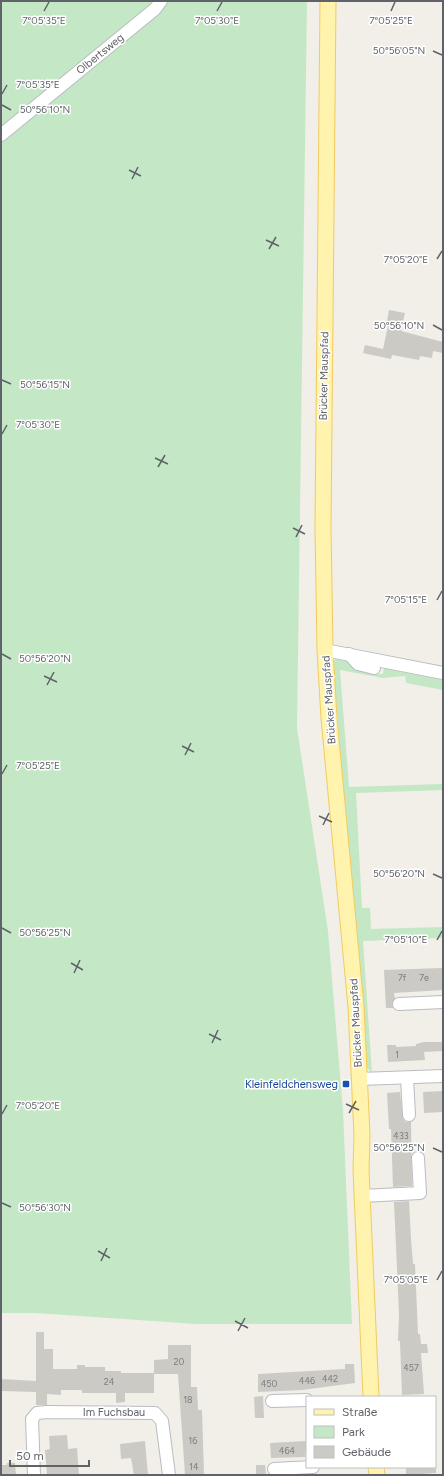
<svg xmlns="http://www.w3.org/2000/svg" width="444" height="1476" font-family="Figtree,sans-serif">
<rect width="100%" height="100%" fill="#f1efe7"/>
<g fill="#c4e8c5">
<path d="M1 1H307L297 728 328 931 343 1111 352 1324H197L35 1313H1Z"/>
<path d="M337 657 378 671V674H383L384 668 376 666 443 678V690L406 683 405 676 383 678 340 670 349 787 443 784V790L356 793 362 908H370L371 929 443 927V938L363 941 372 1073 366 1066 333 662Z"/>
</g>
<g fill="#cccac5">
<path d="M389 310 405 313 401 331 443 342V353L433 351 432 358 420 356 419 360 392 355 391 359 363 353 365 345 383 349 389 321H387Z"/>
<path d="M442 968 443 990 394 993 395 998 392 1004 393 1008H386L384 970Z"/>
<path d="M424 1042H443V1051L424 1052 425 1060 388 1062 387 1045H396V1047L416 1046V1044Z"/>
<path d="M443 1091V1112L424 1113 423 1092Z"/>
<path d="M400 1092 403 1119 406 1122H411L412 1186 393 1187 391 1129H389L387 1093Z"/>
<path d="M409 1201 411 1239 413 1264H415L418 1334H420L421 1344H427L428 1353H421L424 1394 402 1395 400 1341H398L399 1314 394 1202Z"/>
<path d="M36 1332H44V1349H53V1369H77V1365H85V1367H105V1371H121V1373H154V1393H125V1402L116 1403V1393H82V1390H61V1395L47 1394V1405H36V1392L1 1391V1379L36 1381Z"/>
<path d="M168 1345H191V1387H197L198 1410H202L204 1475H185L178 1374H154V1360L168 1359Z"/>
<path d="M345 1364H354L355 1383 302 1390 258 1392V1374L345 1369Z"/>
<path d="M263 1396 264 1418H255L254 1397Z"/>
<path d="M67 1435 68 1449 77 1448 79 1475H47L45 1450 50 1449 49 1436Z"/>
<path d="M145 1441 148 1475H134L131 1458 121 1459 120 1444Z"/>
<path d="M307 1441 305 1457 271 1458 270 1443Z"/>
<path d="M7 1463H15L16 1475H1V1465H7Z"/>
<path d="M256 1465H265L266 1475H256Z"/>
<path d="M406 1467H436V1473L406 1475Z"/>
</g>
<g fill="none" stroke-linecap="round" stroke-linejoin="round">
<g stroke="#babcc1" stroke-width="14">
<g id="minor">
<path d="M1 135 155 9 161 1"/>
<path d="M325 650 443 673"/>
<path d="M349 654 358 664 374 668"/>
<path d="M399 1004 443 1002"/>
<path d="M407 1078 409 1115"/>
<path d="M359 1079 443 1076"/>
<path d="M362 1196 420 1193 418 1158"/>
<path d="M272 1401 307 1400"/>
<path d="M274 1469 313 1467"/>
<path d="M34 1475 32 1419 37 1413 47 1412 155 1413 162 1421 169 1475"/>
</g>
</g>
<g stroke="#f2cb5f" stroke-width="17">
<g id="major">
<path d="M328 1 323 527 325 650 329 718 356 1007 362 1135 361 1170 371 1397"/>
<path d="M376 1467 377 1475"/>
</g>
</g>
<use href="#minor" stroke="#fff" stroke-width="12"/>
<use href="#major" stroke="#fff3ae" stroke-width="15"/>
</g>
<path fill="none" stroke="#5f6268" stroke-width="1.5" d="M44 11 49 2M217 11 222 2M391 11 395 2M433 51 442 55M2 94 7 85M2 105 11 110M129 170 141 176M132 179 138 167M266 240 279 246M269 249 276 237M437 259 442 251M433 325 442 330M2 380 11 384M2 434 7 425M155 458 168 464M158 467 165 455M293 528 305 534M296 537 302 525M437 600 442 591M2 654 11 659M44 676 57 682M47 685 54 672M182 746 194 752M185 755 191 743M2 774 7 765M319 816 332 822M323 825 329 813M433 874 442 878M2 928 11 933M437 940 442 931M71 963 83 970M74 973 80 960M209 1034 221 1040M212 1043 218 1030M346 1104 359 1110M349 1113 356 1101M2 1114 7 1105M433 1148 442 1152M2 1203 11 1207M98 1251 110 1258M101 1261 107 1248M437 1280 442 1271M235 1321 248 1328M238 1331 245 1318"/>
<rect fill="#1a4fb4" stroke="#fff" stroke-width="1.5" x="342" y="1080" width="8" height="8" rx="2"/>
<g text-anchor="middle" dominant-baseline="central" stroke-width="3" stroke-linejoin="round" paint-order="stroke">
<g font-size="9" fill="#7a7c7f">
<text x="402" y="977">7f</text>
<text x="424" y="977">7e</text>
<text x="397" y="1054">1</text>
<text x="401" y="1135">433</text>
<text x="179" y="1361">20</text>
<text x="411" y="1367">457</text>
<text x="330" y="1378">442</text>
<text x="307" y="1380">446</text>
<text x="109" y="1381">24</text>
<text x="269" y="1383">450</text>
<text x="188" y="1399">18</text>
<text x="193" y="1440">16</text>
<text x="287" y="1450">464</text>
<text x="194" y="1466">14</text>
</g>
<g font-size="11" fill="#5f6268" stroke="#fff">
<text transform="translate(100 54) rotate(-39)">Olbertsweg</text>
<text transform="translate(324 376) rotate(-89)">Brücker Mauspfad</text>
<text transform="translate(329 700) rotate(-94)">Brücker Mauspfad</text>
<text transform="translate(356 1023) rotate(-93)">Brücker Mauspfad</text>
<text x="114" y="1412">Im Fuchsbau</text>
</g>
<g font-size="11" fill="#164399" stroke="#fff" text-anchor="end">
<text x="338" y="1084">Kleinfeldchensweg</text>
</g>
</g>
<g font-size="10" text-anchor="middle" fill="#5f6268" stroke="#fff" stroke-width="3" stroke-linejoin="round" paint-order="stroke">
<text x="44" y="24">7°05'35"E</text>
<text x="217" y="24">7°05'30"E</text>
<text x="391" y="24">7°05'25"E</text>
<text x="399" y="54">50°56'05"N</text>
<text x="38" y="88">7°05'35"E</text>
<text x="45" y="113">50°56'10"N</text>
<text x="406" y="263">7°05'20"E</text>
<text x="399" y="329">50°56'10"N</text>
<text x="45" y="388">50°56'15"N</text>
<text x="38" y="428">7°05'30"E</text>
<text x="406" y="603">7°05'15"E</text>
<text x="45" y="662">50°56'20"N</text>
<text x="38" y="769">7°05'25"E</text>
<text x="399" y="877">50°56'20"N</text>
<text x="45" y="936">50°56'25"N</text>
<text x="406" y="943">7°05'10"E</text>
<text x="38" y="1109">7°05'20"E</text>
<text x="399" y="1151">50°56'25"N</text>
<text x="45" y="1211">50°56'30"N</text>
<text x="406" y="1283">7°05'05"E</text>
</g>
<rect width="444" height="1476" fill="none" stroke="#5f6268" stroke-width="4"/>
<rect x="306" y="1396" width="130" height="72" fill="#ffffff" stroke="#bfc0c3"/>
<rect x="314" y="1409" width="20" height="6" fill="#fff3ae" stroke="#bfc0c3"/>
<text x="342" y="1416" font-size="12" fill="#5f6268">Straße</text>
<rect x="314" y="1426" width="20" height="12" fill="#c4e8c5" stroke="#bfc0c3"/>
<text x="342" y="1436" font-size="12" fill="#5f6268">Park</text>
<rect x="314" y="1446" width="20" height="12" fill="#cccac5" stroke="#bfc0c3"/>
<text x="342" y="1456" font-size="12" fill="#5f6268">Gebäude</text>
<path d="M10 1460v6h79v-6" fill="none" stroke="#5f6268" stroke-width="2"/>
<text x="16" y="1460" font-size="12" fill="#5f6268" stroke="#ffffff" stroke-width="3" paint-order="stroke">50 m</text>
</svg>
